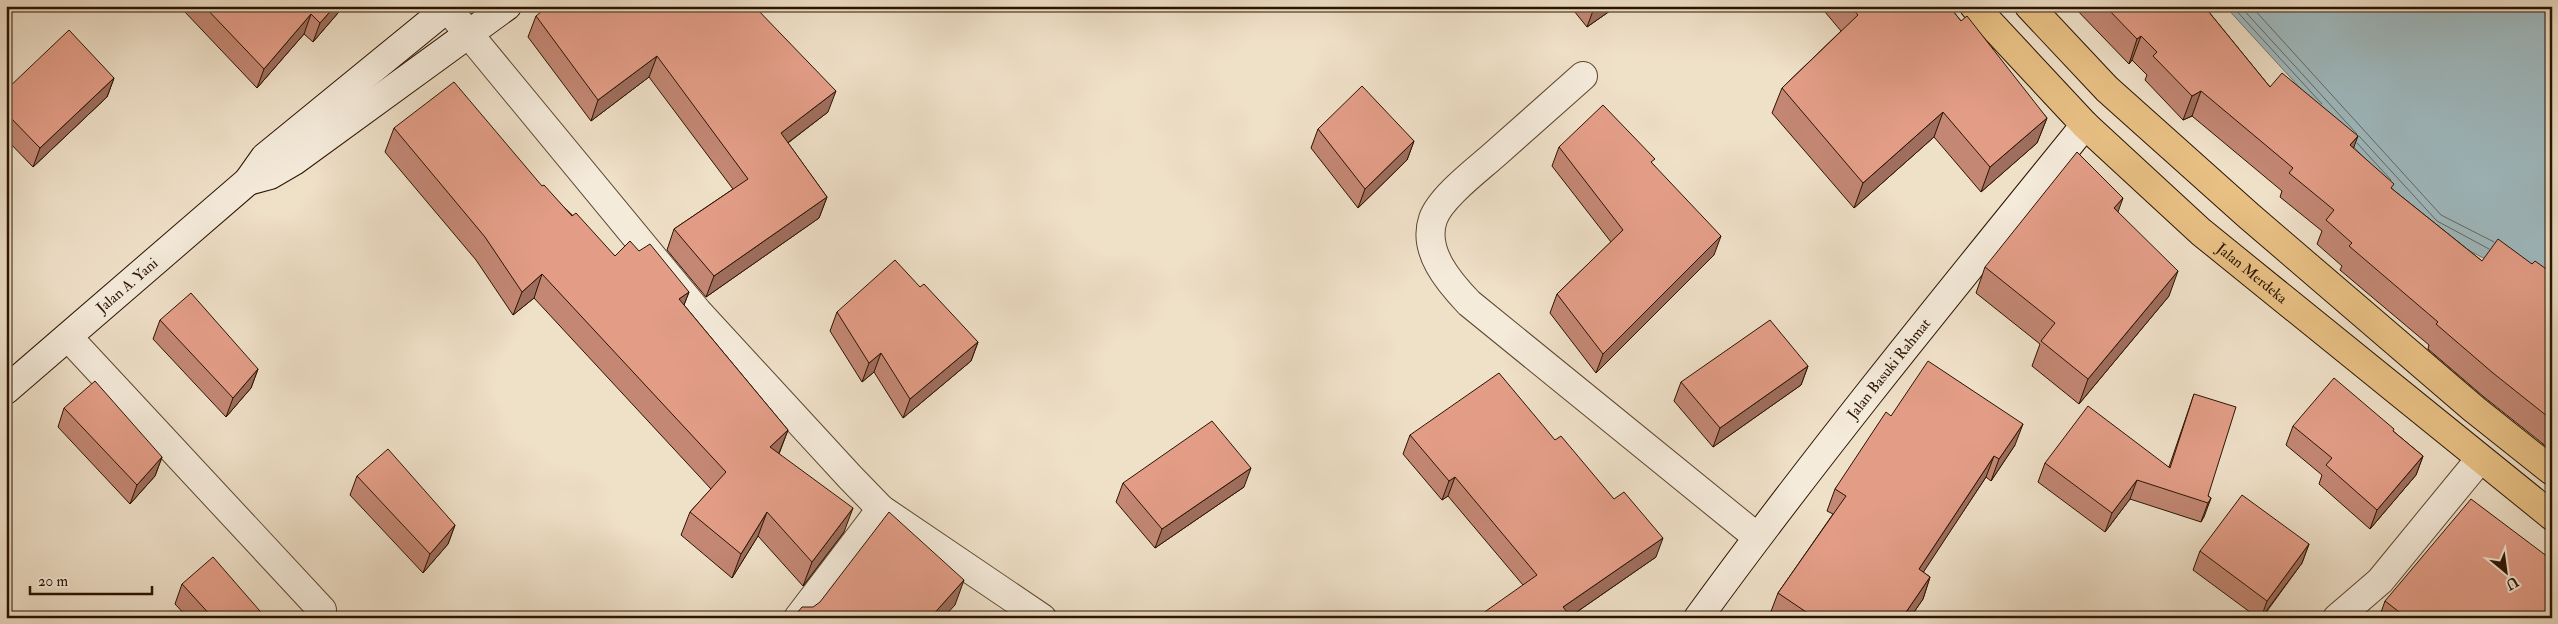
<svg xmlns="http://www.w3.org/2000/svg" width="2558" height="624" font-family="'IM FELL Double Pica',serif">
<rect width="100%" height="100%" fill="#efe0c8"/>
<filter id="stains"><feTurbulence type="fractalNoise" baseFrequency=".004" numOctaves="4"/><feColorMatrix values="0 0 0 0 .2 0 0 0 0 .09 0 0 0 0 .02 0 0 0 .5 -.17"/></filter>
<radialGradient id="worn" r=".72"><stop offset=".6" stop-color="#630" stop-opacity="0"/><stop offset="1" stop-color="#630" stop-opacity=".3"/></radialGradient>
<path fill="#9fbac0" stroke="#717873" d="M2225 6H2552V294L2430 230Z"/>
<g fill="none" stroke-linecap="round" stroke-linejoin="round">
<g stroke="#656760" stroke-width="1">
<path d="M2232 6 2322 104"/>
<path d="M2240 6 2357 134"/>
<path d="M2251 6 2441 215 2494 242"/>
<path d="M2359 136 2437 221 2489 249"/>
<path d="M2357 143 2391 180"/>
</g>
<g stroke="#5c4732" stroke-width="30">
<g id="street">
<path d="M448 9 698 312 850 477 881 509 1042 618"/>
<path d="M1583 76C1553 103 1523 129 1494 155 1477 170 1440 198 1433 219 1422 251 1449 282 1469 303L1757 537"/>
<path d="M68 337 322 610"/>
<path d="M798 618 881 509"/>
<path d="M2337 618 2380 581 2480 459"/>
</g>
</g>
<g stroke="#2b1400" stroke-width="30">
<g id="secondary">
<path d="M248 181 270 175 294 161 507 6"/>
<path id="s1" d="M6 390 248 181 265 157 450 6"/>
<path id="s2" d="M1698 618C1821 449 1953 288 2085 125"/>
</g>
</g>
<g stroke="#2b1400" stroke-width="30">
<g id="primary">
<path id="s3" d="M1974 6 2085 125 2201 232 2552 516"/>
<path d="M2029 6 2107 89 2249 216 2474 409 2552 471"/>
</g>
</g>
<use href="#street" stroke="#f5ebdb" stroke-width="28"/>
<use href="#secondary" stroke="#f5ebdb" stroke-width="28"/>
<use href="#primary" stroke="#e8c084" stroke-width="28"/>
</g>
<g fill="#c38774" stroke="#2b1400">
<path d="M185 6H344L313 42 304 34 257 88 184 11Z"/>
<path d="M1570 6H1617L1587 27Z"/>
<path d="M1820 6H1949L1961 21 2047 118 2037 143 1981 192 1934 137 1854 208 1772 113 1782 88 1841 31Z"/>
<path d="M2073 6H2204L2270 87 2353 148 2392 189 2482 261 2532 264 2552 273V451L2484 397 2428 349 2429 345 2340 270 2342 266 2317 244 2322 231 2280 197 2282 191 2192 116 2183 120 2145 80 2147 75 2132 60 2129 64Z"/>
<path d="M536 16 828 112 788 143 827 197 819 218 706 297 667 250 674 229 733 189 649 77 591 121 528 37Z"/>
<path d="M114 78 107 97 33 167 6 139V90Z"/>
<path d="M394 128 542 186 615 256 639 251 689 292 684 305 788 430 779 454 844 532 803 586 758 536 732 578 681 535 690 512 711 489 534 298 513 315 476 260 385 152Z"/>
<path d="M1318 129 1414 141 1407 160 1358 208 1311 148Z"/>
<path d="M1559 147 1653 164 1714 255 1596 373 1550 313 1557 294 1611 242 1552 166Z"/>
<path d="M2118 212 2169 296 2079 404 2032 366 2040 344 1976 293 1985 267Z"/>
<path d="M920 287 978 342 971 361 903 418 874 372 862 382 830 331 837 312Z"/>
<path d="M160 320 258 369 251 388 226 417 153 339Z"/>
<path d="M1808 366 1801 385 1713 447 1674 401 1681 382Z"/>
<path d="M2194 394 2208 496 2211 498 2201 522 2130 499 2105 532 2038 482 2045 463 2169 467Z"/>
<path d="M64 408 162 457 155 476 130 504 58 427Z"/>
<path d="M1891 416 2015 445 1991 481 1986 477 1923 572 1930 577 1923 599 1910 618H1775L1770 614 1778 593 1833 514 1827 511 1835 489Z"/>
<path d="M2293 426 2393 431 2423 456 2416 475 2370 529 2319 484 2322 475 2286 445Z"/>
<path d="M1410 435 1555 440 1656 557 1571 616 1523 585 1448 496 1442 500 1403 454Z"/>
<path d="M357 476 455 525 448 544 423 573 350 495Z"/>
<path d="M1123 483 1244 487 1155 548 1116 502Z"/>
<path d="M2309 544 2302 563 2262 618H2258L2193 570 2200 551Z"/>
<path d="M182 584 266 618H188L175 604Z"/>
<path d="M2385 601 2552 618H2379Z"/>
</g>
<g fill="#9f6e5e" stroke="#2b1400">
<path d="M335 6H344L313 42 320 23Z"/>
<path d="M1597 6H1617L1587 27 1594 8Z"/>
<path d="M311 14 304 34 257 88 264 69Z"/>
<path d="M2141 36 2132 60 2129 64 2137 39Z"/>
<path d="M657 56 649 77 591 121 598 100Z"/>
<path d="M114 78 107 97 33 167 40 148Z"/>
<path d="M836 91 828 112 773 154 781 133Z"/>
<path d="M2201 91 2192 116 2183 120 2192 96Z"/>
<path d="M1943 112 1934 137 1854 208 1863 183Z"/>
<path d="M2047 118 2037 143 1981 192 1990 167Z"/>
<path d="M2358 136 2349 160 2350 145Z"/>
<path d="M1414 141 1407 160 1358 208 1365 189Z"/>
<path d="M827 197 819 218 706 297 714 276Z"/>
<path d="M2123 198 2114 223V208Z"/>
<path d="M1721 236 1714 255 1596 373 1603 354Z"/>
<path d="M2178 271 2169 296 2079 404 2088 379Z"/>
<path d="M542 274 534 298 513 315 522 292Z"/>
<path d="M689 292 680 315 679 299Z"/>
<path d="M978 342 971 361 903 418 910 399Z"/>
<path d="M881 353 874 372 862 382 869 363Z"/>
<path d="M1808 366 1801 385 1713 447 1720 428Z"/>
<path d="M258 369 251 388 226 417 233 398Z"/>
<path d="M2023 424 2015 445 1991 481 1999 459Z"/>
<path d="M788 430 779 453 761 471 770 447Z"/>
<path d="M1994 456 1986 477 1911 591 1919 569Z"/>
<path d="M2423 456 2416 475 2370 529 2377 510Z"/>
<path d="M162 457 155 476 130 504 137 485Z"/>
<path d="M1251 468 1244 487 1155 548 1162 529Z"/>
<path d="M1455 477 1448 496 1442 500 1449 481Z"/>
<path d="M2137 480 2130 499 2105 532 2112 513Z"/>
<path d="M2211 498 2204 517 2201 522 2208 503Z"/>
<path d="M853 508 844 532 803 586 812 562Z"/>
<path d="M767 512 758 536 732 578 741 554Z"/>
<path d="M455 525 448 544 423 573 430 554Z"/>
<path d="M1663 538 1656 557 1568 618 1563 607Z"/>
<path d="M2309 544 2302 563 2261 618 2267 601Z"/>
<path d="M1930 577 1923 599 1910 618H1902Z"/>
<path d="M964 580 955 605 943 618H930Z"/>
</g>
<g fill="#e39d87" stroke="#2b1400">
<path d="M204 6H335L320 23 311 14 264 69Z"/>
<path d="M548 6H754L836 91 781 133 827 197 714 276 674 229 748 179 657 56 598 100 536 16Z"/>
<path d="M1850 6H1949L1961 21 1967 16 2047 118 1990 167 1943 112 1863 183 1782 88 1858 15Z"/>
<path d="M2105 6H2204L2270 87 2282 73 2358 136 2350 145 2394 184 2391 188 2482 261 2498 239 2532 264 2535 261 2552 273V420L2493 373 2436 324 2438 322 2349 246 2352 243 2326 220 2334 210 2289 173 2293 168 2201 91 2192 96 2153 56 2157 52 2141 36 2137 39Z"/>
<path d="M69 30 114 78 40 148 6 113V90Z"/>
<path d="M454 82 542 186 544 185 572 216 576 213 615 256 630 241 639 251 650 244 689 292 679 299 788 430 770 447 853 508 812 562 767 512 741 554 690 512 726 472 542 274 522 292 485 237 394 128Z"/>
<path d="M1362 86 1414 141 1365 189 1318 129Z"/>
<path d="M1603 105 1655 159 1651 162 1721 236 1603 354 1557 294 1623 230 1559 147Z"/>
<path d="M2077 152 2123 198 2114 208 2178 271 2088 379 2041 341 2055 323 1985 267Z"/>
<path d="M895 260 920 287 924 284 978 342 910 399 881 353 869 363 837 312Z"/>
<path d="M191 293 258 369 233 398 160 320Z"/>
<path d="M1770 320 1808 366 1720 428 1681 382Z"/>
<path d="M1928 361 2023 424 1999 459 1994 456 1919 569 1930 577 1902 618H1815L1778 593 1846 496 1835 489 1886 412 1891 416Z"/>
<path d="M1499 373 1555 440 1561 436 1614 499 1624 492 1663 538 1563 607 1572 618H1476L1537 575 1455 477 1449 481 1410 435Z"/>
<path d="M2334 378 2394 429 2393 431 2423 456 2377 510 2326 465 2332 458 2293 426Z"/>
<path d="M95 381 162 457 137 485 64 408Z"/>
<path d="M2194 394 2236 407 2208 496 2211 498 2208 503 2137 480 2112 513 2045 463 2088 406 2170 468Z"/>
<path d="M1212 421 1251 468 1162 529 1123 483Z"/>
<path d="M388 449 455 525 430 554 357 476Z"/>
<path d="M2242 495 2309 544 2267 601 2200 551Z"/>
<path d="M2471 499 2552 560V618H2407L2385 601Z"/>
<path d="M889 512 964 580 930 618H793L802 607H813L820 602Z"/>
<path d="M213 557 266 618H213L182 584Z"/>
<path d="M2336 613 2342 618H2332Z"/>
</g>
<g text-anchor="middle" dominant-baseline="central" stroke-width="4" stroke-linejoin="round" paint-order="stroke">
<g font-size="15" fill="#2b1400" stroke="#f5ebdb">
<text stroke="none"><textPath href="#s3" startOffset="386">Jalan Merdeka</textPath></text>
<text stroke="none"><textPath href="#s1" startOffset="160">Jalan A. Yani</textPath></text>
<text stroke="none"><textPath href="#s2" startOffset="314">Jalan Basuki Rahmat</textPath></text>
</g>
</g>
<rect width="2558" height="624" fill="none" stroke="#efe0c8" stroke-width="25"/>
<rect x="8" y="8" width="2543" height="609" fill="none" stroke="#2b1400" stroke-width="2.5"/>
<rect x="12" y="12" width="2533" height="599" fill="none" stroke="#2b1400"/>
<g transform="translate(2506 572) rotate(151)" stroke="#f5ebdb" stroke-width="4" paint-order="stroke">
<path d="M0-4L9 19L0 12L-9 19Z" fill="#2b1400"/>
<text y="-8" font-size="14" font-weight="bold" text-anchor="middle" fill="#2b1400">U</text>
</g>
<path d="M30 586v8h122v-8" fill="none" stroke="#2b1400" stroke-width="2.5"/>
<text x="38" y="586" font-size="15" fill="#2b1400" stroke="#f5ebdb" stroke-width="4" paint-order="stroke">20 m</text>
<rect width="100%" height="100%" filter="url(#stains)"/>
<rect width="100%" height="100%" fill="url(#worn)"/>
</svg>
